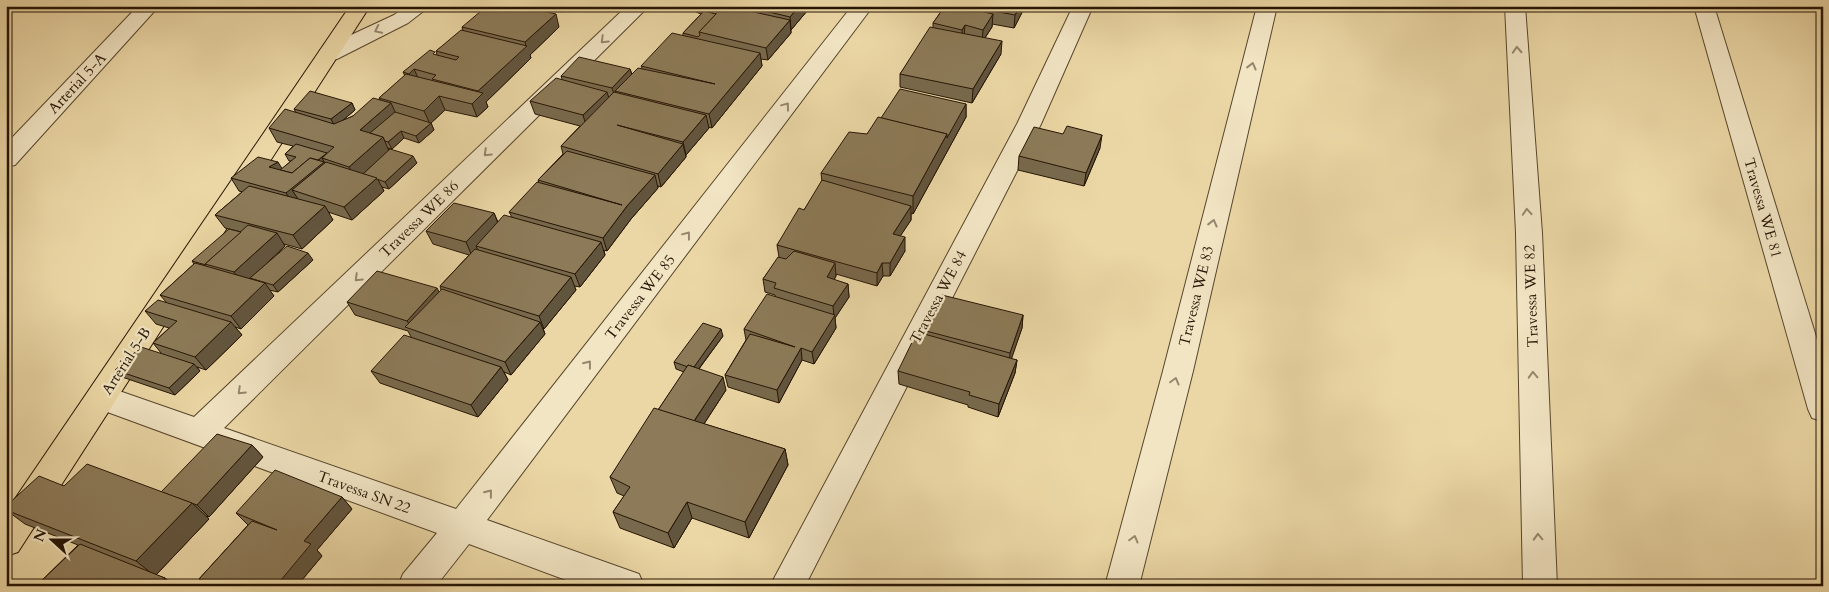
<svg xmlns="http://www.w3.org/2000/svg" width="1829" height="592" font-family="Cardo,serif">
<rect width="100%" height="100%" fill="#ebd7a5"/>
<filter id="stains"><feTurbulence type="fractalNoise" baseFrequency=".004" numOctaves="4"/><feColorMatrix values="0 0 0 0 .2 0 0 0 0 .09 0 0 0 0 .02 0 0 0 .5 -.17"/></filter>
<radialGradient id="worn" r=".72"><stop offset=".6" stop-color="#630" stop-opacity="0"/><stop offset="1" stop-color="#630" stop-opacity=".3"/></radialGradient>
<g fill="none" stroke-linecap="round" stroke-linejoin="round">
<g stroke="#57462c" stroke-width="2">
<g id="minor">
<path d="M138 6H159L15 165 6 167V144Z"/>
<path d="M406 6H430L408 23 337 59 329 60 321 59 318 54 321 49 394 15Z"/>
<path d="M627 6H649L224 428 456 509 852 6H873L487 520 639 574 644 586H582L469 544 436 586H398L403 574 437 533 91 406 87 397 91 388 102 385 194 417Z"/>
<path d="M1073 6H1093L1041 124 805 586H770L1017 124Z"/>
<path d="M1257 6H1277L1193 371 1139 586H1105L1163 371Z"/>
<path d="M1505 6H1525L1542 233 1557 586H1523L1516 233Z"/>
<path d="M1694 6H1714L1823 359V421L1812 418 1808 409Z"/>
</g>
</g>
<g stroke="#261504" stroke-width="2">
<path id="primary" d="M350 6H370L18 552 6 556V512Z"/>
</g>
<use href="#minor" fill="#f2e5c4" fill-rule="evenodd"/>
<use href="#primary" fill="#ebd7a5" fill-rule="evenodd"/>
</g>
<g fill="#78694c" stroke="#261504">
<path d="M537 6H568L562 12Z"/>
<path d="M695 6H718L712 13 717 14 744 10V6H807V11L791 30V33L768 60 761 59 762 66 712 128 708 127 709 128 686 155V157L661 187 658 186V188L631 219 607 251 604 250 605 255 580 287 574 286 576 290 544 329 543 328 545 334 511 375 504 372 508 380 478 417 380 383 371 371 411 337 408 331 355 315 347 302 439 292 441 290 440 286 469 255 433 244 426 231 494 213 498 222 512 217 509 212 539 183 538 180 563 154 561 146 580 126 535 114 530 101 562 79 561 76 630 69 632 74 642 68 641 66 683 36V33L701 14 696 12Z"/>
<path d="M900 6H919L917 10Z"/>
<path d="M945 6H1025L1014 28 992 24V27L985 38 1001 54 972 103 900 87V74L933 27V23Z"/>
<path d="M462 27H559L530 55 531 58 486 102 488 107 477 117 445 110 431 123 434 130 419 143 404 138 392 149 388 148 389 150 417 163 389 189 382 187 384 191 352 220 328 212 333 220 302 249 284 244 285 246 266 264 313 260 278 292 269 290 274 296 241 329 235 327 242 335 206 370 197 367 200 371 175 395 122 377 115 370 161 353 153 343 169 328 156 324 145 311 166 302 160 295 194 264 192 261 241 232 225 228 215 215 242 192 239 191 231 178 282 169 291 161H289L285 154 293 146 277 142 269 128 296 113 294 109 352 103 355 110 342 121 353 116 380 100 379 98 405 76 403 72 437 55 436 51 463 31Z"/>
<path d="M966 104V117L913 214 911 213V220L900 236 905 251 890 276H883L877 286 836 274V276L834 280 848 284 849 297 835 318 836 328 814 364 802 360 779 403 728 387 725 375 746 340 744 329 775 296V295L765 292 763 279 779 257 777 245 804 210 822 182 821 173 867 134 881 118Z"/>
<path d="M1100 148 1084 186 1018 170 1019 156Z"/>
<path d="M1023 315 1022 328 1011 359 1017 360 1015 373 998 417 968 407V405L899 384 898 371 926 335V331Z"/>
<path d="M723 336 699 369 726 390 704 424 785 449 788 465 749 538 692 518 674 548 620 528 613 512 624 496 617 493 610 477 658 410 684 372 676 369 674 362Z"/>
<path d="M252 445 263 457 209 517 206 516 209 519 156 575 165 578 174 586H36L78 545 25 524 6 510V506L64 486 161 492Z"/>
<path d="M342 497 352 509 317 550 322 556 297 586H206L199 579 248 525 236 513Z"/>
</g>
<g fill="#62553e" stroke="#261504">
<path d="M560 6H568L562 12Z"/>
<path d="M710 6H718L709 15 708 8Z"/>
<path d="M799 6H807V11L791 30 790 17Z"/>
<path d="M1020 6H1025V7L1014 28 1015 15Z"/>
<path d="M556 14 559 27 530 55 531 58 486 102 488 107 477 117 472 104 480 96 478 91 526 46 525 42Z"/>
<path d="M993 14 992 27 982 42 983 30Z"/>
<path d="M790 20 791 33 768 60 766 48Z"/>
<path d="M965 25 964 38 962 43V30Z"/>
<path d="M1002 41 1001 54 972 103 973 89Z"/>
<path d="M760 53 762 66 712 128 709 114Z"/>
<path d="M414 69 420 82 415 87 409 74Z"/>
<path d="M630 69 634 82 615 91 618 99 616 101 612 88Z"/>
<path d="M607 92 611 105 587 129 583 115Z"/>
<path d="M439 96 445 110 431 123 434 130 419 143 416 136 430 124 424 111Z"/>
<path d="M352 103 355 110 335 127 331 119Z"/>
<path d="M391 103 397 116 373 137 360 130Z"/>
<path d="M966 104V117L913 214V196L947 134Z"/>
<path d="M706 115 709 128 686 155 683 142Z"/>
<path d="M401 131 404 138 392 149 388 142Z"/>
<path d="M1102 135 1100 148 1084 186 1086 173Z"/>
<path d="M383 137 389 151 356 180 349 167Z"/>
<path d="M683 144 686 157 661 187 658 174Z"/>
<path d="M327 153 331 160 322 158 332 175 292 190 300 202 295 206 286 193 315 163Z"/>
<path d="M413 156 417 163 389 189 385 182Z"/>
<path d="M278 162 286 175 269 167Z"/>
<path d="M655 175 658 188 631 219 607 251 603 238 627 206Z"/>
<path d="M377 178 384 191 352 220 344 207Z"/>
<path d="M325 206 333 220 302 249 293 235Z"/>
<path d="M911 206V220L893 247V234Z"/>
<path d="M494 213 499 226 476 246 478 250 472 256 466 242Z"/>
<path d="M277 233 285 246 244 285 234 272Z"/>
<path d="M905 237V251L890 276V263Z"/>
<path d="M601 242 605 255 580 287 575 274Z"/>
<path d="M308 253 313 260 278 292 273 285Z"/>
<path d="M835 263 836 276 828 290 827 277Z"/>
<path d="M882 263 883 276 877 286V273Z"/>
<path d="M571 277 576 290 544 329 539 316Z"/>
<path d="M265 283 274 296 241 329 231 316Z"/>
<path d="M848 284 849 297 835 318 836 328 814 364 812 352 834 316 833 306Z"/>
<path d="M437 288 444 301 413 330 407 321Z"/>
<path d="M1023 315 1022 328 1009 366 1010 353Z"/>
<path d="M231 322 242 335 206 370 195 357Z"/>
<path d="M540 322 545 334 511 375 505 362Z"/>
<path d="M721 329 723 336 694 375 693 368Z"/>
<path d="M801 348 802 360 779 403 777 390Z"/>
<path d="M1017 360 1015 373 998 417 999 404Z"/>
<path d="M194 364 200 371 175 395 169 388Z"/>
<path d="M501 367 508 380 478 417 471 405Z"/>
<path d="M723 377 726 390 696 436 693 423Z"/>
<path d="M252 445 263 457 209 517 197 505Z"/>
<path d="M785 449 788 465 749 538 745 522Z"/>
<path d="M342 497 352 509 317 550 322 556 297 586H276L304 541Z"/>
<path d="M687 502 692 518 674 548 668 533Z"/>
<path d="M192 503 209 519 155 576 136 561Z"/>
<path d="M165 578 174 586H158Z"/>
</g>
<g fill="#8c7a58" stroke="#261504">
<path d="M487 6H520L556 14 525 42 462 27Z"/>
<path d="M698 6H710L708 8Z"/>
<path d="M723 6H727L790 20 766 48 699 32Z"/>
<path d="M744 6H799L790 17Z"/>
<path d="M945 6H957L993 14 983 30 965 25 962 30 933 23Z"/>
<path d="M967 6H1020L1015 15Z"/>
<path d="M704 11 716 14 699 32 700 35 698 37 683 33Z"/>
<path d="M930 27 1002 41 973 89 900 74Z"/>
<path d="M461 30 527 46 478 91 432 79 436 75 414 69 409 74 403 72 430 50 435 52 433 54 456 60 459 57 436 51Z"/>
<path d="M672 33 760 53 709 114 615 91 638 68 715 84 641 66Z"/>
<path d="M579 57 630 69 612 88 561 76Z"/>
<path d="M406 74 483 93 472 104 439 96 424 111 379 98Z"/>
<path d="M556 78 607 92 583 115 530 101Z"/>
<path d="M900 89 966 104 947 138V134L881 118Z"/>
<path d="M310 91 352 103 331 119 294 109Z"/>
<path d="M614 92 706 115 683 142 617 125 683 144 658 174 561 146Z"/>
<path d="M373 98 391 103 360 130 383 137 349 167 322 158 334 147 269 128 285 109 334 124 353 116Z"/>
<path d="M395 112 431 123 416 136 401 131 388 142 385 141 383 137 370 133Z"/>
<path d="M878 117 947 134 913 196 821 173 849 132 867 134Z"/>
<path d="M1067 126 1102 135 1086 173 1019 156 1034 127 1063 134Z"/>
<path d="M296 144 327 153 318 160 310 158 292 173 280 170 296 157 285 154Z"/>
<path d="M390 149 413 156 385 182 363 174Z"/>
<path d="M567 151 655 175 627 206 603 238 509 212 537 182 622 205 538 180Z"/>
<path d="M258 157 278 162 269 167 292 173 310 158 324 162 286 193 231 178Z"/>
<path d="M326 162 377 178 344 207 292 190Z"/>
<path d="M822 180 911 206 893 234 905 237 890 263H882L877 273 777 245 799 208 804 210Z"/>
<path d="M249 186 325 206 293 235 215 215Z"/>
<path d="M454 203 494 213 466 242 426 231Z"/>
<path d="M504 215 601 242 575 274 476 246Z"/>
<path d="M248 225 277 233 234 272 205 264Z"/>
<path d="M229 229 241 232 205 264 206 265 192 261Z"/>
<path d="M287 246 308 253 273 285 250 278Z"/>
<path d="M475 249 571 277 539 316 440 286Z"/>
<path d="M794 251 835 263 827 277 848 284 833 306 774 288 776 283 763 279 778 257 786 259Z"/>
<path d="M195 263 265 283 231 316 160 295Z"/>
<path d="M377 271 437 288 407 321 347 302Z"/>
<path d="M442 289 540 322 505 362 405 327Z"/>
<path d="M767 294 835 315 812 352 801 348 777 390 725 375 750 334 795 347 744 329Z"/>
<path d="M942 295 1023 315 1010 353 926 331Z"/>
<path d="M158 300 231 322 195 357 153 343 177 321 145 311Z"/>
<path d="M703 323 721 329 694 367 688 365V367L674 362Z"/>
<path d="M917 332 1017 360 999 404 969 395 970 392 898 371Z"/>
<path d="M404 335 501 367 471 405 371 371Z"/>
<path d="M141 347 194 364 169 388 115 370Z"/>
<path d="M688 365 723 377 694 421 658 410Z"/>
<path d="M654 408 785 449 745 522 687 502 668 533 613 512 630 487 610 477Z"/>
<path d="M217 434 252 445 197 505 161 492Z"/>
<path d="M87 464 192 503 136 561 6 510V506L39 476 64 486Z"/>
<path d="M275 470 342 497 304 541 311 544 276 586H214L199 579 252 521 277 530 236 513Z"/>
<path d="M80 544 165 578 158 586H36Z"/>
</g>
<defs><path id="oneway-chevron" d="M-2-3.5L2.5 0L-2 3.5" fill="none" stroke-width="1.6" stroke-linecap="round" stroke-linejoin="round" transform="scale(1.25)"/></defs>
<g stroke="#96876e">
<use href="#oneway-chevron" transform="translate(378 30) rotate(154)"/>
<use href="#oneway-chevron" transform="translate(604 40) rotate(136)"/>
<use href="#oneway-chevron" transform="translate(1517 50) rotate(-93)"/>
<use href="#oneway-chevron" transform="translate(1252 66) rotate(-76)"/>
<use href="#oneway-chevron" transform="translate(786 106) rotate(-53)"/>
<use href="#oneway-chevron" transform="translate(487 153) rotate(136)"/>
<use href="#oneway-chevron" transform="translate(1527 212) rotate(-94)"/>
<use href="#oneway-chevron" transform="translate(1213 223) rotate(-76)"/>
<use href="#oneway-chevron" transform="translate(687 235) rotate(-53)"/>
<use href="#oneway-chevron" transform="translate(358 278) rotate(136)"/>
<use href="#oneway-chevron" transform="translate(588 364) rotate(-52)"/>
<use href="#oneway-chevron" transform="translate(1533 375) rotate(-92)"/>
<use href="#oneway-chevron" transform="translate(1175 381) rotate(-75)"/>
<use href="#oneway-chevron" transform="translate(241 391) rotate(136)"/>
<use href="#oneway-chevron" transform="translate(489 493) rotate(-52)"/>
<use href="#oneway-chevron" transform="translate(1538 537) rotate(-92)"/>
<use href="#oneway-chevron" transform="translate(1134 539) rotate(-75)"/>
</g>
<g text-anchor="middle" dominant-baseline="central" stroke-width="4.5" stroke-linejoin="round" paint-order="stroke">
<g font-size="15" fill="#261504" stroke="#f2e5c4">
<text transform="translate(77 83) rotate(-47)">Arterial 5-A</text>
<text transform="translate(1763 208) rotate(74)">Travessa WE 81</text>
<text transform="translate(419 219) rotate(-44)">Travessa WE 86</text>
<text transform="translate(1196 296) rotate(-76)">Travessa WE 83</text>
<text transform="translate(1531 296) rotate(-92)">Travessa WE 82</text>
<text transform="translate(640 297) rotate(-52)">Travessa WE 85</text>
<text transform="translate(938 297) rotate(-62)">Travessa WE 84</text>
<text transform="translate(126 361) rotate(-57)">Arterial 5-B</text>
<text transform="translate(364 492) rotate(20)">Travessa SN 22</text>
</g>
</g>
<rect width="1829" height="592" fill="none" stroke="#ebd7a5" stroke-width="25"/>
<rect x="8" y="8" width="1814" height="577" fill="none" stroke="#261504" stroke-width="2.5"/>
<rect x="12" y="12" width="1804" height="567" fill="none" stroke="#261504"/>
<g transform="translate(52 540) rotate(291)" stroke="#f2e5c4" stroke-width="4" paint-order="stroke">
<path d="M0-4L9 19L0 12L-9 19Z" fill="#261504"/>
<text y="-8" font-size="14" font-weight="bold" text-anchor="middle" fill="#261504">N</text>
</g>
<rect width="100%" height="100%" filter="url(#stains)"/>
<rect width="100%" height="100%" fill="url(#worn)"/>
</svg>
